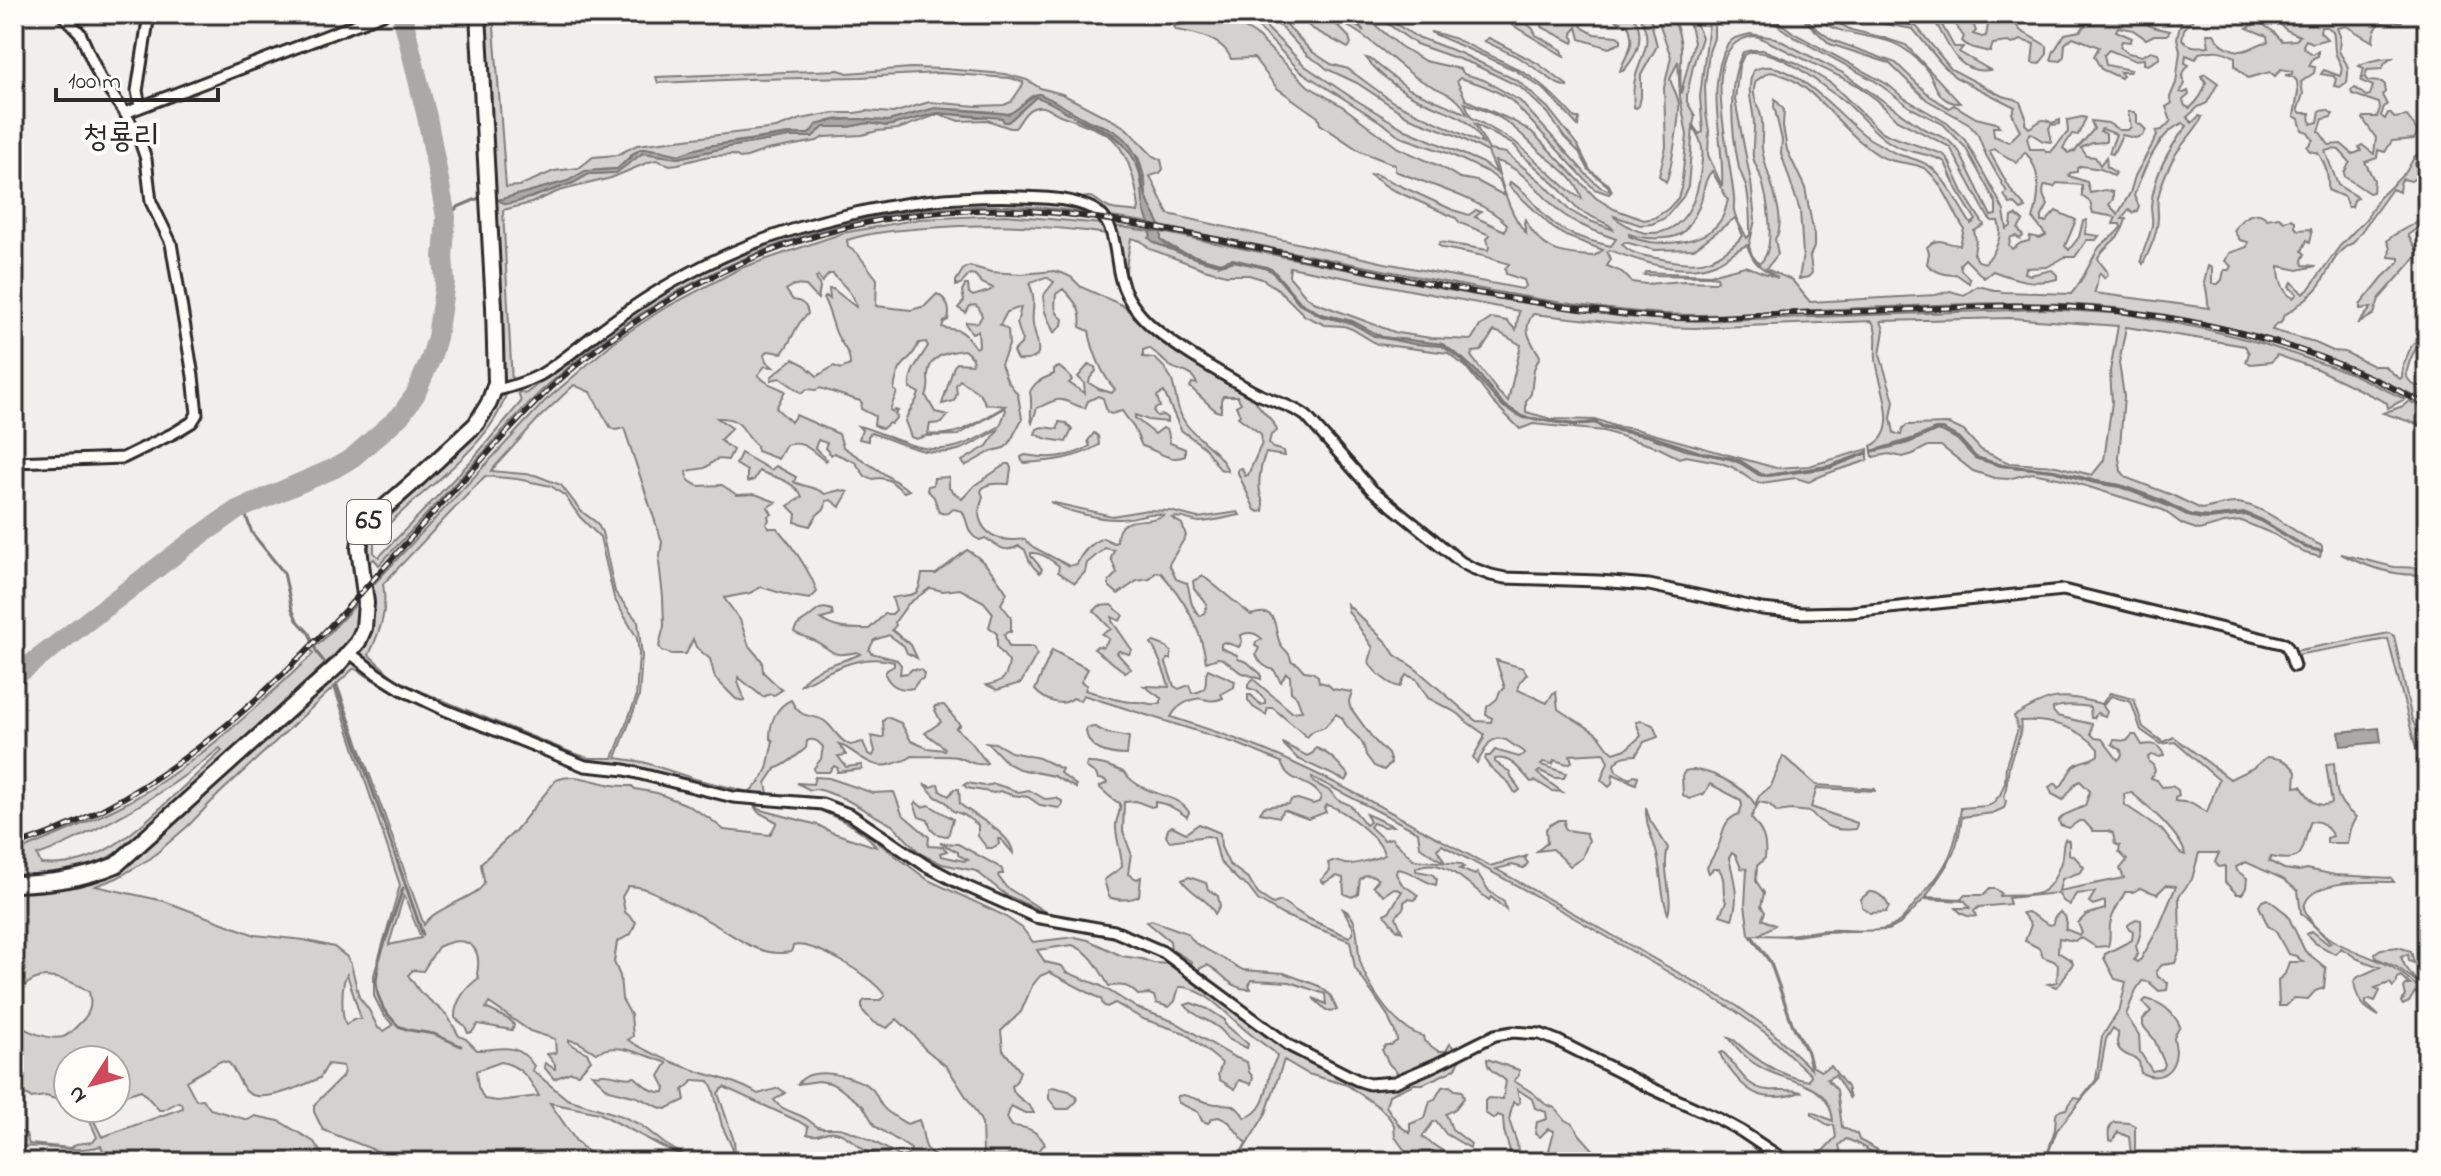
<svg xmlns="http://www.w3.org/2000/svg" width="2441" height="1176" font-family="'Indie Flower','Poor Story',sans-serif">
<rect width="100%" height="100%" fill="#f0efeb"/>
<filter id="ink" filterUnits="userSpaceOnUse"><feTurbulence type="fractalNoise" baseFrequency=".0125" numOctaves="2"/><feDisplacementMap in="SourceGraphic" scale="16" xChannelSelector="R" yChannelSelector="G"/><feConvolveMatrix kernelMatrix="1 2 1 2 8 2 1 2 1" color-interpolation-filters="sRGB"/></filter>
<g filter="url(#ink)">
<g fill="#d3d2cf" stroke="#7f7e7d" stroke-width="2" fill-rule="evenodd">
<path d="M486 14H493L506 187 519 186 554 171 579 168 593 157 617 155 637 145 776 128 801 119 833 113H855L867 111 893 113 929 102 977 106 1004 105 1011 102 1023 85V82L1010 78 939 73 861 77 747 79 658 83 656 77 839 70 848 73 911 68 945 69 1005 74 1027 80 1040 88 1062 94 1116 122 1126 128 1153 156 1161 160 1163 169 1160 173 1150 176 1168 214 1385 263 1522 289 1526 286 1524 280 1506 274 1505 269 1509 264 1484 256 1443 248 1438 245 1440 242 1488 250 1489 247 1487 239 1490 235 1460 223 1456 218 1391 189 1370 175 1375 174 1453 210 1469 215 1476 210 1481 212 1475 217 1505 231 1507 224C1484 200 1427 184 1395 171V165L1360 151 1320 124 1318 117 1277 88 1254 58 1231 59C1224 39 1195 33 1176 30L1174 26 1190 23 1189 19 1165 14H1214L1241 26 1255 34 1308 86 1342 106 1398 148 1439 166 1460 178 1477 181 1505 196 1500 181 1488 172 1450 154 1401 137 1384 124 1300 71 1259 28 1233 14 1257 18 1305 66 1351 97 1406 130 1479 161 1497 173 1488 152 1455 135 1410 118 1357 83 1327 69 1320 63 1308 56 1282 28 1264 14H1276L1311 51 1331 64 1348 69 1393 102 1483 144C1469 114 1450 114 1422 101 1402 92 1380 76 1366 58L1370 59 1409 89 1467 114C1459 93 1435 90 1417 78 1400 67 1351 20 1334 22L1349 37 1351 44 1348 48 1311 28 1297 14H1337L1364 31 1350 14H1362L1400 46 1425 61 1460 69 1464 74 1484 80 1520 101 1586 174 1600 187 1610 191 1608 186 1589 170 1579 152 1564 137 1548 113 1520 87 1473 64 1416 44 1374 14H1380L1415 36 1460 53 1518 81 1548 108 1578 146 1590 170 1609 185 1612 191 1609 194 1594 189 1512 101C1497 90 1478 83 1460 78L1457 81 1466 100 1513 121 1532 132 1596 198 1614 209 1644 220 1654 218 1668 209 1678 198 1681 188 1687 135 1680 97 1678 61 1670 79C1672 87 1678 95 1679 104 1680 115 1671 172 1666 182L1659 176 1666 147 1664 88 1671 57 1656 14H1671C1688 48 1678 60 1681 93L1694 42 1687 14H1692L1702 37 1693 66 1687 95V102L1695 116 1693 125 1699 134 1703 132 1700 97 1709 23 1712 14H1717L1714 22V38L1709 52 1705 86 1706 113 1709 131 1708 155 1722 186C1725 139 1704 89 1728 43L1735 38 1750 34 1775 38 1843 73 1924 129 1947 139 1959 151 1991 216 1996 215V203L1965 147 1943 124 1911 108 1875 81 1794 37 1771 21 1733 14C1765 14 1770 14 1795 34L1887 84 1904 98 1947 123 1965 140 1996 195 2004 211 2007 229 2011 226 2012 217 2016 215 2023 221 2018 229 2023 236 2020 239 2016 236 2011 237 2009 245 2012 249 2021 243 2029 241 2030 236 2040 238 2046 235 2033 219C2040 197 2042 170 2025 152L2017 163 1994 149 1989 151 2012 192 2026 208 2021 210 2014 203 2010 204 2004 195 2007 192 1986 155 1978 135 1968 123 1927 100 1889 63 1830 44 1798 14H1804L1812 25 1832 40 1896 63 1930 96 1949 108 1954 105 1976 118 1996 123 2000 127H1993L1994 136 2009 142 2020 131 2012 113 2015 107 1955 77 1941 63 1913 29 1874 22 1857 14 1883 16 1917 27 1951 69 2002 96 2015 99 2020 102 2026 117 2025 124 2029 128C2040 123 2040 116 2052 123L2060 120V124L2051 125 2049 128 2052 142 2043 141 2030 133 2027 138 2030 149H2044L2046 152H2051L2068 132 2067 120 2082 117 2086 118 2078 135 2072 134 2063 148 2068 153 2075 151 2094 129 2091 121 2108 123 2119 130H2128L2131 127 2128 112H2134L2137 115V124L2141 125 2146 130 2142 136 2135 138 2122 135 2113 154 2109 153 2116 134 2102 129 2100 131 2106 134V142L2092 143 2081 148 2087 156 2095 157 2100 165 2106 157 2107 167 2116 173 2114 176 2101 169 2081 166 2077 168V172L2070 173 2069 176 2087 182 2090 193 2105 190 2113 192V199L2109 205 2118 214 2130 193 2135 176 2157 136 2156 131 2162 130 2171 121 2166 107 2172 103 2170 97 2176 83 2180 51 2177 38 2183 14H2191L2193 16 2192 21 2184 29 2182 40C2192 48 2197 47 2209 46L2207 34H2214C2219 45 2236 55 2249 49 2257 46 2259 43 2268 42L2267 36 2247 28 2253 25 2243 20 2239 14H2257L2255 19 2274 32 2282 41 2296 40 2300 36 2286 30 2270 14H2280L2290 20 2295 18V14H2405L2404 19 2401 22C2384 19 2373 23 2373 42L2346 26 2337 28 2340 36 2339 51C2347 67 2350 62 2347 82L2340 87 2334 86 2336 79 2333 76 2321 74 2324 70 2340 76C2345 64 2337 62 2335 51 2334 44 2335 38 2333 31L2327 27H2321L2320 32 2327 39 2313 43 2306 40 2303 45 2305 49 2313 54 2318 51V56L2313 58 2309 66 2315 67 2314 73 2301 82 2303 94 2298 109 2301 113H2310L2311 124 2318 122 2320 111 2327 110 2333 114 2331 117 2323 119 2319 131 2329 145 2341 144 2353 154 2361 151 2359 147 2362 145 2374 154 2376 138 2363 119 2364 117H2377L2380 108 2379 103 2352 94 2351 90 2355 88 2366 96 2370 95 2373 86 2361 81 2364 68 2359 66C2367 60 2382 59 2392 58L2385 63 2382 69 2367 70 2365 78 2368 81 2382 82 2385 85V92L2382 95 2387 105 2384 107 2381 116 2385 119 2388 113H2391L2394 118 2407 116 2418 132 2414 139 2392 141 2385 152 2378 150 2377 158 2365 162 2374 180 2373 192 2369 193 2345 177 2344 173 2350 162 2339 150 2333 149 2325 151 2338 185 2358 198 2354 200 2352 207H2348L2344 197 2328 190C2329 175 2326 165 2318 153L2310 151 2307 147 2313 140 2308 132 2302 130 2299 119 2294 116 2298 92 2297 81 2293 77 2285 75 2292 74V71L2281 69 2275 76 2270 72 2248 78 2235 66V57C2220 49 2214 50 2199 53L2196 59 2186 55 2185 63 2189 65C2184 72 2179 75 2185 84L2180 92 2184 93 2188 91 2189 95 2183 100 2185 106 2190 108C2198 101 2204 93 2206 82L2201 76 2205 74 2218 83 2207 103 2198 107 2187 117 2192 123 2199 116 2202 117C2199 127 2181 144 2174 157 2167 170 2161 184 2158 198 2157 204 2158 210 2158 216 2158 233 2150 249 2143 264L2141 261C2143 249 2150 237 2152 225 2153 218 2151 213 2151 206 2154 176 2168 149 2187 126L2183 123C2159 131 2142 173 2134 196L2139 206 2137 211 2132 213 2129 210 2122 219H2126C2120 241 2110 240 2098 257 2099 265 2107 267 2108 275L2104 278 2100 273C2096 279 2098 286 2094 293L2209 308C2207 301 2208 290 2204 283L2208 266 2212 268V284H2218L2222 280 2224 270H2229L2231 266 2225 261 2229 253 2247 247 2248 242 2240 240 2234 231C2239 220 2256 206 2267 219L2279 217 2284 221 2291 219 2295 221V227L2298 230 2311 229 2312 234 2310 242 2307 240 2302 251 2305 254 2302 260 2303 265 2316 266 2298 270 2279 266C2279 277 2282 293 2293 298L2297 294 2289 287 2292 282 2303 294 2308 290 2340 246 2366 219 2379 198 2406 172 2415 156 2427 148V155L2421 156 2415 164 2420 175 2411 181 2403 179 2400 183 2399 192 2392 189 2353 243C2335 249 2329 273 2318 287 2313 293 2290 313 2284 315L2281 323 2276 324 2272 330 2311 341 2333 351 2345 352 2373 366H2384L2400 379 2402 377 2403 365 2411 347 2427 326V337C2414 348 2409 359 2406 376 2412 385 2418 391 2427 382V402C2297 335 2155 301 2008 303 1937 304 1866 308 1794 311 1751 313 1708 317 1665 314 1586 309 1511 295 1434 280 1342 262 1251 244 1160 226L1151 211 1146 194 1145 180 1139 159 1127 144 1108 128 1089 121 1039 94C1026 96 1021 110 1008 114 983 110 946 107 921 112 910 114 897 121 885 121 861 121 826 111 809 134H788L707 146 680 155 646 148 633 153 618 169C602 169 582 171 568 181L498 200 530 198 573 183 589 174 610 173 643 153 678 158 734 146 790 137H812L824 127H847L869 123 887 126 938 113 978 117 997 116 1012 119 1036 97C1051 100 1062 110 1075 117 1102 132 1128 135 1139 171 1145 189 1141 207 1150 225L1145 222 1104 216 1077 200C1096 192 1095 202 1109 208 1117 211 1129 210 1138 212L1139 207C1136 185 1129 154 1112 138 1104 131 1071 119 1060 115 1049 110 1043 103 1031 109 1023 113 1021 122 1015 128H1010L987 120 959 121 939 114 898 129 877 131 862 135 824 137 817 141 767 150 747 157 740 158 734 155 709 156 678 164 670 165 656 160 649 162 611 178 559 191 531 203 503 210 512 383H504L503 381ZM1753 36 1759 37 1857 85 1877 100 1897 120 1950 147 1988 217 1992 221H1998C2004 235 1995 253 1985 263L1978 261 1974 254 1976 240 1974 231 1984 225 1963 192 1948 159 1943 154 1890 136 1879 130 1832 84 1797 63 1763 50H1752L1743 52C1726 85 1732 133 1739 168 1741 174 1744 180 1746 186 1750 201 1750 219 1750 235L1747 238C1743 230 1735 219 1734 210 1733 206 1735 202 1734 198 1731 163 1712 88 1725 57 1731 44 1739 39 1753 36ZM1751 52C1779 51 1806 73 1827 89 1835 95 1844 99 1851 107 1865 120 1876 135 1892 144 1908 154 1929 152 1945 162L1957 190 1976 220 1971 224C1959 206 1948 182 1932 168 1923 160 1909 158 1897 154 1888 150 1879 144 1870 139 1843 122 1787 48 1753 71 1745 93 1754 105 1754 126 1754 136 1752 148 1753 157 1754 163 1758 169 1760 175 1767 195 1778 250 1759 264L1752 255 1749 246 1755 220 1751 182 1735 100 1739 66 1744 55ZM1769 72C1805 75 1834 120 1861 142 1869 148 1877 156 1887 159 1900 164 1917 162 1928 171 1943 184 1954 212 1964 229L1960 245C1947 245 1938 235 1927 247L1929 253 1927 264C1933 271 1948 277 1956 274L1969 283 1970 279 1961 270 1960 264 1965 259 1984 278 1993 271C2014 279 2035 286 2057 279V275L2052 270 2030 275 2025 273 2026 268 2047 267 2065 257H2075L2087 240H2096L2099 236 2085 234 2087 220 2083 221 2079 237 2069 250 2065 246 2076 220 2056 211 2046 222H2041V218L2048 205C2044 198 2041 193 2045 185L2054 187 2057 183 2082 185V196L2090 202 2093 213 2116 217 2113 224H2120L2121 227C2115 237 2104 240 2098 249 2089 264 2083 281 2071 294L2003 292 1978 286 1964 295 1950 291 1936 295 1810 302 1792 280 1766 269 1778 254 1775 239C1790 219 1764 172 1762 148 1761 138 1764 127 1761 116 1758 102 1750 96 1756 81ZM1465 103C1478 108 1494 113 1505 121 1517 129 1527 140 1538 150 1555 165 1576 176 1582 199L1572 193 1515 142 1471 117ZM1475 124 1514 145 1522 155 1556 185 1578 210 1609 225 1614 230 1585 219 1569 210 1545 185 1506 153 1489 150ZM1693 127C1696 132 1700 138 1701 144 1704 151 1702 161 1701 168 1698 199 1685 234 1649 233 1637 233 1625 224 1615 218L1614 216 1640 225 1652 224 1665 218 1683 197 1688 186ZM1495 161C1520 165 1541 195 1559 211 1575 224 1596 232 1616 239L1611 246C1593 242 1566 235 1552 222 1537 210 1528 191 1510 182L1509 186 1553 228 1566 236 1603 250 1594 256C1561 255 1541 251 1525 219L1524 223 1526 233C1509 214 1503 186 1495 161ZM1712 171 1728 200C1726 206 1725 213 1722 218 1706 246 1654 248 1629 236V234C1643 239 1675 242 1685 230 1690 225 1696 213 1699 207 1704 195 1703 180 1712 171ZM1735 218 1743 236C1712 267 1697 266 1656 258 1644 256 1630 254 1622 244L1625 242 1654 250 1694 249ZM1747 245C1754 266 1762 268 1778 278L1745 266 1710 275 1646 272 1644 275 1708 276 1717 277 1718 280 1716 282 1684 281 1646 284 1632 282 1622 272 1607 266 1611 259 1607 253 1609 250C1640 261 1682 277 1714 264 1726 259 1735 250 1747 245Z"/>
<path d="M1457 14H1504L1522 19 1533 29 1536 35 1562 50 1564 56 1497 16 1462 17Z"/>
<path d="M1530 14H1604L1584 23 1581 25 1583 28 1594 34 1617 36 1621 39V43L1609 48 1580 39 1577 27 1572 33 1574 41 1573 43 1542 27 1543 23 1530 17Z"/>
<path d="M1612 14H1632C1646 33 1639 54 1623 71H1620C1626 52 1637 47 1628 25L1617 21Z"/>
<path d="M1638 14H1649L1657 46 1641 75V97L1639 106 1636 108 1634 107C1633 97 1633 85 1636 75 1644 50 1654 40 1638 14Z"/>
<path d="M1814 14H1822L1851 30 1881 37 1906 45 1960 103C1942 104 1937 90 1931 77 1927 68 1914 56 1906 50 1878 30 1841 42 1814 14Z"/>
<path d="M1930 14H1936L1954 47H1963L1959 52 1990 70C1952 76 1947 35 1930 14Z"/>
<path d="M1948 14H1963L1973 23 1976 31 1973 34 1982 37 1986 36 1990 14H2008L2014 18 2013 21 2021 31 2047 46V54L2039 64 2032 63 2034 44 2021 40 2013 44 2008 42 1993 44 1990 52C1981 49 1969 49 1962 41L1964 37Z"/>
<path d="M2081 14H2119L2136 20 2141 19 2152 27 2170 31 2167 35H2154L2146 39 2133 30 2118 27 2116 31 2132 38 2130 42 2122 41 2120 47 2128 53 2142 56 2151 51 2158 53 2160 58 2148 65 2144 64V59L2134 60 2109 50 2104 55 2106 65 2131 70 2129 72H2120L2123 76 2121 78 2101 69 2094 56 2099 47 2073 37 2065 44 2064 56 2061 61 2051 60 2054 51 2065 34 2080 31 2091 19 2088 16 2079 18Z"/>
<path d="M1430 32C1453 35 1469 46 1489 55 1530 73 1544 84 1575 118H1579L1578 126 1546 91 1515 70Z"/>
<path d="M1489 38 1537 63 1567 85V87L1558 84 1520 58 1484 41Z"/>
<path d="M1775 99 1784 110 1783 126 1787 150 1805 188 1814 235V247L1810 256 1812 273 1808 277 1799 279 1803 254 1800 211 1781 153 1782 140 1774 106Z"/>
<path d="M993 199 1069 204 1090 213C1052 208 1014 205 976 206 817 210 666 279 549 384 525 405 504 430 482 454 448 491 414 528 379 565L374 559 369 563V542L373 533 483 426 501 396 506 394C491 448 416 493 379 534L374 544V553L379 557 471 461 521 402 518 391 525 394 637 308 699 272 776 240 865 214 912 206Z"/>
<path d="M1006 215 1101 224 1107 234C1047 225 988 223 927 228 900 230 872 232 847 240L848 247 857 253 877 279 876 306 911 310 925 306 937 294C947 299 951 309 948 320L944 322 942 327C948 330 954 328 960 331 968 335 970 342 976 348L979 346 978 331 972 333 966 325V322L978 323 982 316 979 308 975 305 970 306 966 313 958 308 964 301 962 291 965 285H968L969 293 973 296 989 291 993 288 982 283 975 275 970 274 962 283 956 286V281L964 268 970 266 991 272 1022 274 1054 271 1062 273 1071 277 1081 287 1122 305 1145 326 1253 395C1257 411 1275 418 1277 431L1271 435 1269 443 1273 448 1284 451 1285 456 1266 453C1261 463 1258 480 1260 492 1261 500 1265 503 1263 511L1259 512 1255 510 1238 473V469L1242 468 1245 476 1248 475 1262 443 1261 434 1238 417 1240 415 1236 406 1241 403 1237 396H1223L1221 400V412L1216 411 1190 387 1192 383 1197 384C1191 369 1181 373 1170 366 1162 360 1157 353 1149 348L1143 350V357L1154 358C1183 380 1169 399 1186 424 1199 441 1220 451 1228 471L1220 469 1204 447 1181 430 1164 392 1157 396 1160 407 1155 408 1154 412 1157 416 1163 415 1167 418V422L1148 420 1135 415V418L1155 434 1163 428 1168 431 1170 443 1185 449V456C1169 463 1157 450 1142 446L1134 428 1122 411 1111 414 1107 412 1103 398 1098 396 1088 401 1085 408C1076 407 1066 398 1057 400 1051 401 1043 406 1037 408L1032 423C1029 415 1033 404 1030 392 1034 382 1044 378 1054 374V369L1059 367C1064 371 1070 375 1072 380L1069 383 1085 393 1084 383 1078 377 1089 364 1095 367 1096 371 1090 378 1089 383 1099 389 1112 393 1115 389C1102 376 1092 349 1089 331L1080 327C1083 310 1074 300 1063 289L1056 294C1055 305 1053 312 1063 319L1062 325 1054 333 1045 312 1043 296 1054 282 1046 277 1031 282 1030 285C1037 302 1031 311 1033 324 1035 340 1051 363 1017 360L1013 352 1021 344 1022 339 1017 323 1021 307 1007 312 1000 325 1008 330 1009 345 1001 364 1007 380 1018 395 1022 419 1009 444 1004 448 992 451 965 466 962 461 987 446 998 430C985 436 972 446 958 450 928 459 899 442 871 433L868 436V441L859 439 862 430 858 426C873 429 885 436 900 441 942 458 963 447 1000 426L1006 410 1005 408 958 435 926 436 916 439 911 437 905 421C908 411 917 403 919 393L910 388C908 372 920 360 928 346L926 342 919 343C909 366 898 359 894 390L897 392 890 410 893 412 895 410 898 411 895 414 897 417 891 424 889 423 882 429 874 425 875 416 861 409 862 403 860 401 820 388 816 390 807 389 802 393 780 378 771 380V377L793 359 805 365 817 376 834 366 841 369 850 365C851 351 839 343 835 330 831 318 829 310 824 299L826 296 830 299 829 289H833L856 307C856 296 841 283 833 274H829L822 282 818 276 816 278 820 287 818 299 806 286 794 285 786 290 793 300C801 301 807 304 808 314 796 322 793 340 782 353L768 351 764 355 766 361 773 367 765 366 758 375C769 386 772 384 785 391L776 408 791 422 796 415 839 434 843 447 909 490 904 492 889 480 880 478 872 479 865 476 855 462 834 453 831 455 825 448 827 443 818 440 815 448 827 460 825 461C812 451 803 439 786 445L778 459 757 451V446C742 435 746 417 717 418L732 428 720 440 733 450 728 460 717 459 705 468 686 471 688 480 698 486 722 485 737 495 755 494 776 502 768 507 772 514 768 516 769 520 766 524 769 528H777C791 544 811 572 817 592L810 599 791 596 761 587 750 593 724 598 740 620 749 646 762 661 763 672 782 690 774 695 770 694 763 697 738 677C737 686 744 692 744 701L736 699 715 678 710 659 696 647 693 639 686 654H672L662 651 659 646 664 626 663 597 659 562 662 542 624 428 616 430 611 428 590 392 574 385 538 419 491 471 535 475 561 485 581 511 597 523 602 532 615 592 638 622 642 656 639 697 616 758 643 762 695 779 749 792 758 784 767 769 773 741 770 738C770 722 776 707 791 700 803 724 814 711 827 723 834 729 841 743 851 745 852 745 861 742 863 742L868 754 873 756 875 751 871 736 881 738 884 736 883 721 887 717 901 723 911 741 927 748 944 750 945 748 925 733 941 722 934 708 935 706 944 705 960 725 956 728 971 742 987 763C974 767 969 760 957 757 942 755 926 757 912 756 906 761 900 761 893 764 870 771 858 752 839 744L846 755 838 756 846 767 862 765V769L837 772 838 768 834 766 829 772H815L814 768 821 759 823 747C818 741 814 738 807 741L806 748C797 755 786 766 776 768L766 783 768 794 803 798 739 796 583 761 450 709 398 685 364 659 359 653C373 633 377 610 372 586L545 401 616 340 663 309 741 268 843 233 919 219ZM964 350 973 358 972 364 957 363 954 366 942 404 954 401 957 394 956 385 960 380 980 394 986 404 1005 406C980 421 959 438 928 434L930 424 942 423 948 415 935 412 926 396C930 388 928 384 928 375 929 355 948 352 964 350ZM485 476 517 479 551 486 565 496 580 517 600 537 614 598 637 638 639 654 636 698 613 758H589L570 752 415 689 394 678 369 655C380 631 388 612 383 584Z"/>
<path d="M2427 217V221L2408 235 2417 250V256L2379 299 2374 314 2358 324 2372 307 2360 309V305L2383 277 2399 262V258L2389 257 2390 248 2387 241C2392 233 2416 224 2427 217Z"/>
<path d="M1113 226 1149 231 1155 243C1175 251 1196 260 1216 264 1225 266 1227 262 1235 261 1242 260 1265 268 1272 271L1299 303 1321 316 1351 323 1382 338 1442 346 1461 359 1502 406 1524 418 1574 425 1595 423 1602 428 1647 436 1686 450 1730 459 1740 463 1759 475 1767 476 1830 468 1868 453V460C1848 468 1827 471 1809 482L1796 478 1761 483 1753 481 1732 467 1718 462 1686 456 1679 458 1659 448 1604 431 1533 424 1520 429 1493 402 1466 367 1448 353 1377 344 1352 329 1344 326 1325 325 1305 316 1278 289 1262 279 1249 275H1226L1204 269 1150 249 1141 241 1131 238C1129 253 1123 272 1128 287 1142 331 1224 364 1258 391L1194 354 1160 329 1129 296Z"/>
<path d="M1161 232 1474 295 1624 317 1696 321 2046 309 2126 314 2205 329 2261 343 2350 373 2405 399 2388 408 2387 403 2317 369 2277 355 2271 362 2251 364 2246 362 2249 353 2245 346 2126 327 2119 363 2124 396 2119 458 2121 471 2127 478 2172 495 2201 509C2213 508 2225 502 2238 503 2269 507 2294 534 2322 546V551L2306 547 2262 520 2246 513 2209 517 2191 515 2161 500 2120 485 2096 481 2054 470 2002 465 1975 457 1959 438 1943 429 1872 451 1871 446C1903 432 1878 384 1876 359 1875 345 1879 333 1872 321L1696 328 1656 327 1533 314C1521 330 1531 341 1540 356L1534 369 1531 394 1526 401V412L1551 419 1598 420 1614 426 1635 429 1776 468 1809 466 1868 449V452L1829 466 1767 475 1759 473 1741 461 1731 458 1700 452 1648 435 1603 426 1596 422 1574 424 1524 417 1503 404 1475 370 1462 358 1442 344 1382 337 1352 321 1321 314 1300 302 1273 270 1266 267 1232 259 1220 263 1181 252 1161 240ZM1290 267 1519 311 1516 330 1507 321 1492 318 1480 326 1471 340 1431 338 1397 333 1314 302 1306 296 1289 276ZM2011 318 2118 326 2110 371 2112 402 2104 460 2092 475 2056 466 2009 463 1981 450 1964 431 1949 424 1907 425 1903 428 1901 435 1894 433 1891 418 1894 401 1880 355 1884 330 1881 321ZM1494 331 1500 333 1521 345 1508 401 1498 392 1471 356 1473 352 1481 351Z"/>
<path d="M2409 401 2427 411V431L2417 424 2383 413 2403 406Z"/>
<path d="M1059 422 1066 423 1072 430 1066 442 1047 439 1035 434 1037 429 1042 427 1058 429Z"/>
<path d="M1935 431H1942L1957 439 1975 458 2001 466 2053 471 2095 483 2120 487 2200 519 2246 515 2261 521 2306 548 2321 552 2320 557 2305 553 2273 534 2242 521 2224 523 2199 530 2182 524 2163 510 2063 479 2032 473 2008 479 1994 478 1973 471 1941 446H1928L1913 454 1903 457 1889 454 1873 457 1872 452 1908 443Z"/>
<path d="M1094 433 1098 436 1099 445C1076 459 1051 461 1025 463L1022 461 1021 457 1025 455C1046 459 1071 458 1090 446L1088 441Z"/>
<path d="M741 453 771 470 776 466 796 477 794 482C804 487 815 486 825 494L840 490 848 492C846 498 842 501 840 507L831 500 826 501 825 508 817 515 810 526 795 522 796 514 788 506 802 497C794 480 775 478 759 471L754 480 747 482V471L736 464Z"/>
<path d="M1006 464H1009L1011 468 1009 484C999 484 986 481 981 491L983 496C982 503 978 508 979 515 983 538 1005 542 1024 539L1033 547 1069 566 1077 564C1082 552 1091 543 1103 538L1114 543 1117 542C1116 511 1148 526 1164 515 1149 511 1135 519 1119 519 1102 520 1063 511 1050 502L1112 516 1147 510 1170 511 1198 518 1238 512 1240 515C1227 517 1212 522 1199 522 1188 521 1182 515 1172 518L1182 524 1186 536 1169 564 1176 579 1187 583C1192 596 1187 602 1200 616L1205 613 1207 604 1194 589 1193 581 1203 576 1251 615C1282 605 1272 631 1281 645 1286 652 1290 652 1291 661L1298 664 1304 671 1312 672 1318 676 1319 682 1327 684 1333 689 1352 692 1349 701 1350 707 1374 740 1388 754 1391 763 1384 770 1374 766 1366 755C1362 735 1355 738 1346 725 1338 713 1348 722 1336 714L1325 727 1313 731 1307 737 1273 708H1268L1266 715 1253 707 1248 700V695H1251L1261 705 1265 704V700L1257 691 1248 688V684L1253 679 1292 712 1302 711 1297 697 1291 692 1290 676 1286 673 1281 682 1274 670C1266 668 1259 663 1256 654L1259 648 1255 646 1256 642 1262 639C1257 633 1248 631 1241 635L1242 641 1239 647 1224 642 1221 644V648L1237 655 1238 659 1247 662 1261 674V679L1240 672 1223 659 1218 658 1206 662C1202 630 1183 597 1161 573L1156 572 1150 579 1137 581 1118 594 1109 586V581L1117 573 1111 558 1114 550 1105 548 1087 563 1085 572 1075 583 1058 572 1059 566C1051 560 1042 552 1031 553V556L1042 569 1040 573C1031 566 1029 561 1025 550L1019 546C1004 554 998 546 985 538L980 540C966 535 969 522 962 511L953 509C949 514 945 515 939 512L934 497 927 490 928 486 933 485 934 478 949 477V488L962 499 975 485Z"/>
<path d="M967 550C984 559 997 577 1007 593L1001 604 1011 617V632H1007L1004 635 1009 647H1034L1037 654 1021 683 997 690 987 685C1003 682 1007 678 1009 662L997 647V634L989 627 993 613 984 602 960 589 943 591 930 588 908 604 895 622 896 625 892 630 911 645 917 658 907 653 904 646 889 635 874 640 869 650 871 653 897 660 901 665 900 674 908 673 912 669 921 670 924 674 923 679 919 680 913 688C900 691 890 686 885 674L887 670 894 666V662C861 652 830 671 801 685 811 666 842 663 860 654L857 652C828 658 836 651 813 640 807 637 800 636 794 632 797 623 800 624 808 618 817 611 820 605 832 610L833 616 821 619C834 630 852 629 869 629L885 614H892L896 610 892 598C915 592 918 601 922 574H936Z"/>
<path d="M2341 554 2394 567 2427 568V574C2397 578 2367 567 2341 554Z"/>
<path d="M360 600C361 619 355 633 343 647L134 841C94 871 63 875 14 876V853C54 836 94 821 132 800 200 761 256 708 313 654L311 649 320 643ZM220 748 222 751C204 768 185 785 167 802 130 836 94 869 41 864L37 855C57 849 75 839 94 830 140 807 181 781 220 748Z"/>
<path d="M1347 604 1387 643 1395 655 1416 669 1476 721 1491 722 1492 718 1486 715 1487 707 1497 699 1500 691 1505 688 1496 660 1523 668 1527 674 1520 682 1518 690 1547 703 1553 693 1556 692 1558 709C1570 718 1585 724 1597 734 1605 740 1605 747 1614 753L1626 749 1641 736 1636 722 1642 721 1653 725 1658 737 1644 742 1636 755C1627 755 1618 757 1614 765L1616 771 1630 779 1634 775 1638 776 1636 784 1613 774 1612 784 1609 787 1601 780 1608 762 1604 753 1570 755 1572 762 1567 764 1554 760 1553 764 1543 762 1541 765 1566 773 1564 778H1555L1540 771 1537 773 1562 792 1552 791 1536 781 1531 782C1521 771 1511 756 1495 759V762L1510 772C1510 778 1517 784 1520 790L1515 793 1509 783 1489 766 1485 760 1486 756H1490L1495 750 1519 757 1525 753 1506 740 1497 738 1489 743 1477 763 1473 757 1484 738V734L1467 722 1459 714 1428 698 1416 679 1407 675 1404 678 1400 687C1390 685 1373 672 1369 662L1373 648 1348 611Z"/>
<path d="M1111 605 1123 615 1120 621 1112 617V621L1132 650 1129 654 1119 651 1117 653 1131 669 1125 672 1094 649 1097 646 1103 647 1109 639 1102 634 1111 629 1094 611 1099 606Z"/>
<path d="M2389 633 2394 636 2412 720 2427 746V761L2416 749 2388 639 2296 655 2294 651Z"/>
<path d="M1154 642 1167 647 1171 652V659H1167L1166 663 1174 686 1179 689 1189 685 1192 693C1213 691 1202 680 1208 669L1235 681 1234 687 1221 694 1223 698C1205 706 1204 692 1185 703 1177 708 1175 710 1171 717 1214 731 1257 745 1298 765 1364 795 1426 833 1490 866 1503 862 1514 860 1527 856L1525 859 1528 863 1524 868 1512 865 1496 869 1737 1006 1770 1030 1811 1069 1806 1051 1792 1025 1770 963 1749 934 1745 905 1747 869 1741 868 1736 856 1732 853 1729 858C1734 879 1740 899 1732 919L1720 915 1726 902C1721 890 1727 881 1719 869H1713L1709 873 1707 868C1711 859 1717 851 1720 842 1724 828 1724 820 1739 814L1742 806 1741 800 1710 784 1704 794 1689 799 1683 795 1682 776 1685 771C1703 765 1747 787 1755 805L1759 796 1771 786 1783 756 1816 785 1875 789V791L1817 788 1811 807 1857 823 1856 829C1836 832 1823 827 1811 812L1792 810 1777 812 1769 804 1759 802 1751 818C1763 831 1767 840 1765 858L1757 866 1756 881 1764 893 1761 906 1765 912 1762 919 1775 925 1760 934C1783 939 1806 931 1828 930 1847 929 1867 933 1885 929 1898 926 1905 916 1913 906 1945 869 1955 857 1961 808L1987 806 1992 804 2000 795 2005 782 2006 765 2018 729 2014 716C2053 694 2059 693 2102 704L2110 693 2134 699 2143 727 2163 742 2174 737 2230 779 2253 768 2267 757C2280 758 2289 761 2296 772L2295 787 2301 786C2309 798 2316 810 2332 803L2326 764 2334 763C2336 788 2334 801 2356 817L2350 829 2347 843H2327V838L2333 836C2326 826 2323 821 2311 821 2300 847 2309 865 2271 857L2269 861 2284 869 2299 871 2307 869 2335 875 2391 878 2394 882C2370 882 2308 878 2304 908 2318 947 2367 951 2397 970 2408 977 2417 987 2427 995V1001L2415 992 2409 1002 2403 1005 2401 1002 2406 996 2404 988 2406 985H2410L2401 976 2397 978V982L2393 987 2390 983 2375 988 2380 991 2375 1001 2370 999 2366 1001V1004L2379 1016C2363 1008 2356 999 2354 981L2358 977 2380 967 2358 959 2341 948 2335 954 2315 943 2306 934 2312 931 2328 944 2331 943 2301 913 2298 891 2283 879 2246 862 2236 867 2237 871 2247 878 2246 888 2242 894H2237L2225 882V866L2219 867 2215 862 2219 853H2199L2192 879 2179 896 2180 949 2175 963 2162 965 2156 971 2158 977 2168 982 2167 990 2159 991 2149 982 2142 981 2136 990 2126 1015 2139 1035 2140 1052 2152 1071 2163 1069 2165 1064 2154 1039 2143 1026V1019L2151 1011 2143 1002 2146 999C2161 1002 2173 1012 2180 1026 2178 1031 2175 1034 2174 1038 2174 1040 2176 1049 2176 1051 2175 1072 2160 1082 2141 1073L2139 1062 2135 1058C2128 1056 2117 1052 2117 1042 2117 1039 2119 1035 2118 1032L2113 1028 2106 1039 2099 1078 2057 1130 2045 1162 2055 1129 2056 1115 2058 1111 2066 1109 2074 1098 2081 1099 2096 1080 2102 1037 2120 1008 2126 982 2115 979 2104 958 2105 954 2132 940 2133 931 2128 928V925L2136 919 2141 920C2142 930 2140 938 2136 946L2138 953 2134 960 2137 962 2141 959 2159 927 2176 886 2166 885 2157 894 2140 888 2133 892H2125C2120 903 2112 912 2110 925 2109 932 2111 938 2108 946L2096 947 2080 937 2075 941 2059 938 2058 952 2072 961 2073 964C2066 971 2064 983 2056 987L2048 984 2057 982 2058 965 2054 961 2043 957 2039 948 2025 941 2031 925 2022 913 2028 912 2049 925 2053 924 2054 918 2060 912 2065 916 2067 924 2065 929 2080 935 2082 933 2078 923 2086 915 2105 909V901L2093 905 2089 902 2095 892 2076 894 2070 905 2063 901 2058 893 2008 898 2010 904 1979 907 1974 911 1976 916C1968 918 1961 914 1956 908H1970L1965 901 1924 899 1900 924 1889 930 1823 932 1797 936 1752 935 1771 962 1793 1024 1808 1051 1812 1066 1821 1071 1831 1066 1847 1087 1850 1099 1835 1075 1827 1079 1837 1090 1842 1127 1857 1134 1859 1140 1900 1162C1880 1162 1864 1144 1846 1139L1839 1145 1843 1162 1834 1159 1829 1162H1797L1822 1152 1836 1137 1834 1125H1828L1812 1115V1112L1833 1121C1829 1081 1791 1084 1762 1068 1748 1061 1738 1050 1729 1038L1734 1040C1755 1060 1780 1076 1809 1081L1811 1075 1767 1034 1734 1010 1536 896 1442 845 1437 849 1444 861 1440 860 1420 847 1418 832 1312 777 1313 782 1330 791 1338 800 1350 805 1366 825 1370 822 1366 814 1393 826 1384 827 1373 823 1370 827 1384 840 1391 838 1414 860 1461 864 1464 867 1460 869 1475 875 1477 872 1489 891 1504 902 1506 910 1491 897 1489 900C1470 886 1442 854 1416 868V871L1432 874 1437 879 1436 885C1422 882 1412 870 1397 869L1396 874 1402 884 1418 895 1415 900 1408 899 1404 902V907L1396 917 1402 932 1396 929 1384 914 1390 911 1402 891 1394 888 1384 895 1373 886 1378 880 1374 876 1366 875 1360 879 1358 894 1352 897 1344 894 1343 878 1337 876 1324 883 1321 880 1330 871 1328 863 1332 861C1337 861 1341 863 1345 864 1351 866 1378 858 1384 855 1383 840 1342 808 1327 805L1324 808 1326 812 1308 819 1284 810 1279 817 1260 813 1264 807 1289 804 1291 800 1298 799 1313 804 1319 802 1321 797C1313 780 1287 784 1281 762L1238 744 1083 695 1080 701 1073 698C1062 708 1045 701 1035 690L1052 650 1088 669 1081 682 1087 685 1085 690C1102 695 1118 702 1135 702 1145 701 1151 707 1161 703V698L1144 686 1169 687C1168 679 1156 651 1151 643ZM2111 696 2131 702 2141 730 2161 744 2175 742 2219 780 2207 812 2192 803 2175 801V798L2179 796 2178 790 2172 786 2162 787 2157 780 2151 778 2155 771 2153 765 2149 762 2148 757 2151 755 2160 757 2164 755C2159 744 2153 743 2142 745L2136 735H2132L2127 741 2114 740 2112 744 2121 750 2122 756 2118 760 2102 739 2095 738 2091 734 2092 724 2057 716 2053 711V708C2064 704 2079 705 2090 707L2091 718H2094L2097 713 2105 716 2107 712 2103 706ZM2020 721C2047 719 2080 726 2098 749V755C2090 762 2081 759 2074 766 2067 773 2066 782 2059 788L2056 783 2049 787 2052 794 2063 800 2076 783 2080 781 2090 791 2085 806 2064 815 2059 820 2060 825 2069 828 2079 821H2084L2093 831H2108L2113 833 2115 844 2120 846 2119 852 2127 860 2120 869 2124 878 2059 891 2062 879 2081 872 2084 867 2075 857 2069 854V841L2065 839C2062 846 2063 850 2062 858 2062 862 2059 866 2058 870 2046 902 2028 894 2000 896L2001 893 1995 889H1989L1984 895H1964L1962 899 1926 897C1946 864 1957 859 1962 817L1993 813 2004 808 2006 801 2004 797C2008 784 2007 771 2011 759 2015 746 2023 735 2020 721ZM2132 793C2147 805 2183 837 2185 855L2180 853 2162 830 2125 805 2124 794Z"/>
<path d="M349 662 359 665 402 695 479 728 404 698 355 669H353L337 684 424 925C435 906 483 896 484 882 484 876 481 869 481 863L515 831 556 780C577 772 592 782 613 785 619 786 626 786 632 786L635 789 657 793 685 804 709 818 724 830 770 835 777 822 758 812 752 803 754 804 758 809 818 825 831 832 876 847C863 826 832 817 811 806L828 811 864 832 928 880 1003 915 1022 928 1033 942 1075 937 1088 940 1122 956 1142 959 1153 963 1174 964 1236 1011 1256 1029 1287 1049 1365 1089H1385L1404 1084 1477 1045 1502 1037 1513 1035 1540 1037 1569 1048 1643 1088 1721 1123 1780 1162 1720 1125 1659 1099 1569 1051 1537 1039 1510 1037 1482 1045 1461 1057 1456 1068 1447 1073 1423 1084H1414L1389 1095 1386 1106 1400 1126 1410 1133V1124L1425 1118 1430 1101 1435 1099 1442 1087 1450 1086 1455 1090 1462 1091 1464 1098 1455 1109 1446 1114 1452 1129 1471 1144 1470 1148 1446 1134 1436 1121 1433 1122 1422 1137 1459 1162H1413L1395 1137 1394 1125 1388 1116 1379 1107 1347 1085 1308 1074 1284 1060 1266 1113 1236 1162 1246 1143 1229 1122 1219 1117 1213 1118 1208 1123 1202 1121 1198 1112 1179 1103 1177 1099 1178 1096 1183 1095C1192 1097 1201 1101 1210 1103 1228 1107 1232 1098 1245 1118 1265 1111 1266 1092 1270 1074 1271 1068 1275 1062 1277 1056L1275 1053C1267 1046 1257 1040 1249 1033 1231 1019 1203 985 1179 987L1175 1001 1169 1007 1156 1003 1154 996 1149 994 1138 995C1127 984 1124 985 1109 986 1099 969 1092 952 1072 945L1037 950 1045 962 1062 966 1066 972 1101 986 1137 1008 1175 1022 1234 1057 1247 1062 1249 1072 1253 1077 1251 1084 1239 1080 1235 1089 1220 1080 1218 1075 1222 1063 1185 1033 1143 1019 1115 1003 1107 1007 1103 1005 1101 999 1049 972 1040 976 1032 986 1021 1012 1001 1031 1003 1050 1020 1071 1017 1080 1012 1086C1014 1100 1029 1100 1034 1113H1025L1011 1106 1007 1118 1012 1126C1027 1127 1037 1130 1045 1144L1034 1155 1045 1162H980L983 1154 982 1123 976 1112 947 1067 924 1048 913 1034 897 1019 887 1028 873 1022 862 1010V1003L865 1000H880L885 996C875 978 814 940 793 946L791 952C763 957 745 943 722 929 705 918 686 909 668 900 655 893 643 886 628 886L622 897 625 912 636 922 631 934 617 942 614 962 620 976 622 999 631 1015 633 1036 628 1040C652 1055 689 1070 717 1077 732 1082 744 1085 758 1094L779 1088 785 1093 774 1100C781 1111 796 1112 807 1119 811 1122 814 1125 818 1127 825 1130 835 1126 843 1129 863 1135 882 1146 901 1157L907 1156 911 1149 875 1126 863 1106 838 1087 830 1083 819 1081 798 1084C810 1064 858 1076 872 1089 877 1094 878 1101 882 1106 888 1114 899 1119 907 1124L919 1120C925 1134 921 1149 935 1156L936 1162H881L879 1156C859 1151 853 1138 839 1133 826 1128 819 1139 807 1134L808 1127 798 1121 724 1087 718 1093 734 1141 736 1162H729L732 1156V1147L722 1126 713 1088 709 1081 694 1080 683 1090 685 1100 666 1109 661 1108 637 1097 609 1090 592 1074C596 1075 600 1074 604 1074 616 1074 623 1080 635 1077 643 1084 653 1094 664 1092L665 1088 659 1076 667 1063C644 1055 618 1041 596 1053L578 1042 569 1040V1043L587 1053 591 1060 578 1074 571 1072 554 1079 544 1067 545 1063 555 1069V1064L547 1054 556 1053 555 1039 530 1031 489 1003 486 1008 510 1020 514 1025 512 1030 478 1024 472 1032 468 1033 465 1026 455 1018C454 1002 467 986 479 978L477 974C483 944 465 934 438 947L423 971 413 970 408 975 420 992 447 1015 459 1036 466 1039 477 1050C501 1050 517 1040 534 1066L532 1070 567 1099 622 1116 641 1125 665 1144 696 1162 661 1146 599 1113 550 1103 576 1141 598 1162H405L323 1130 314 1112V1105L342 1077 344 1071 343 1066 328 1064 320 1078C304 1085 260 1106 246 1091 239 1083 236 1071 229 1063L221 1061 186 1081 196 1100 203 1099 210 1109 248 1120 255 1116 279 1121 314 1142 327 1162H108L101 1146C72 1154 43 1144 14 1147V1129L26 1134 29 1144 71 1148 76 1144 93 1142 97 1137 88 1116 78 1108H95L93 1119 102 1137 183 1108 181 1103 178 1102 163 1110H159L141 1090 116 1098V1060H68V1103L46 1096 31 1098 28 1095 14 1093V891C79 890 111 881 160 838ZM334 687 400 885 374 975V996L383 1014 393 1025 384 1031 378 1028 369 1010 359 997 351 964 347 957 334 947 304 940 255 935 164 901 95 886 117 878 151 858 189 825 219 794ZM404 895 421 938 389 945V944ZM347 974 361 1019H353L346 1025C341 1015 341 983 347 974ZM42 977C59 977 75 982 89 992 93 1007 89 1015 78 1025 73 1030 69 1035 63 1037 52 1040 21 1032 17 1020 8 998 21 983 42 977ZM501 1062C521 1066 530 1079 539 1096L498 1101 484 1099 478 1087 476 1071Z"/>
<path d="M1095 727 1107 733 1129 737 1127 755C1108 755 1086 750 1086 728Z"/>
<path d="M984 742 995 743 1011 752 1039 758 1062 769 1060 773 1076 785V788L1054 776 1019 769 1007 763 989 744Z"/>
<path d="M1282 743 1307 756 1313 753 1316 748C1331 754 1339 764 1349 776L1346 781 1298 759Z"/>
<path d="M1087 763C1100 762 1111 767 1124 772 1144 798 1175 791 1189 812L1187 817C1177 809 1167 803 1155 802V806L1151 807 1136 801 1124 802 1123 831 1131 853 1128 874 1137 879 1141 877 1139 896C1132 900 1117 901 1109 897L1104 880 1122 867C1122 853 1115 837 1116 824 1117 816 1121 812 1120 803 1114 802 1104 791 1099 787L1107 783 1105 780 1098 779 1096 774 1086 767Z"/>
<path d="M815 777 829 778 873 793 894 792 902 814 929 837 928 846 943 847 947 851 940 853 941 856 964 861 968 860 958 855V852L940 843 958 844 996 865 1002 869 1003 874H999L998 876 1006 887 1052 916 1006 895 976 871 942 864 921 854 892 825 845 799 824 791 816 789 810 790 797 783 813 784Z"/>
<path d="M967 783 984 786 995 784 1019 792 1029 790 1045 799 1056 798 1062 801V805L1059 808 1040 805 1028 797 1012 795 1000 791 994 793 967 788 964 785Z"/>
<path d="M938 784 940 791 949 796 954 789H959L960 804C974 816 1012 834 1013 853L1001 839H998L999 844 992 848H987L978 836V825L964 815 953 811 946 802 936 797 924 784 931 787Z"/>
<path d="M916 802 922 807 929 805 953 819 948 836C935 835 931 833 928 820L919 817 914 804Z"/>
<path d="M1646 808 1650 820 1668 848C1661 871 1674 897 1668 914 1660 893 1662 872 1656 851 1652 836 1645 823 1646 808Z"/>
<path d="M1559 820H1565L1564 826 1567 830 1586 833 1589 840 1582 858 1570 866 1553 849 1537 851 1547 843 1546 829 1550 825Z"/>
<path d="M1199 824 1220 833 1221 847 1229 864 1249 879 1258 894 1273 904 1281 901 1307 918 1349 937 1353 934V927L1343 909C1361 918 1356 944 1360 961 1368 988 1395 1029 1423 1036L1424 1041 1438 1051H1446L1450 1044 1456 1050 1402 1077 1389 1064 1382 1050 1386 1045H1391L1397 1041C1397 1030 1390 1026 1388 1016L1355 968 1350 941 1283 915 1258 900 1248 887 1239 881 1220 862 1214 838 1208 836 1169 841 1166 836 1168 829 1172 826 1186 833Z"/>
<path d="M1189 877 1206 883 1208 889 1218 896 1220 906 1215 914C1209 899 1191 894 1182 880Z"/>
<path d="M1869 892C1878 891 1886 899 1889 907L1886 912 1870 913 1862 907 1861 899Z"/>
<path d="M2268 899 2287 914 2305 951 2326 968 2324 988 2315 991 2308 999 2294 998 2286 1006H2279L2278 980 2285 974 2289 962H2303L2296 956 2288 954 2275 930 2268 926 2259 906 2262 901Z"/>
<path d="M1151 920 1187 933 1195 943 1243 970 1284 973 1319 986 1331 996 1337 1010 1327 1011 1313 998 1326 1004 1325 994 1290 982 1252 980 1249 985 1251 989C1229 990 1225 973 1207 965L1195 971 1191 969 1192 962 1171 949 1170 941 1147 922Z"/>
<path d="M2398 947 2411 951 2414 963 2409 961 2408 954 2401 957 2405 966 2417 982 2397 967 2376 958 2375 953 2381 949Z"/>
<path d="M1191 1003 1208 1009 1225 1020V1024L1248 1044 1247 1048 1228 1039C1218 1020 1196 1020 1185 1005Z"/>
<path d="M1723 1052C1738 1066 1744 1088 1768 1090 1779 1091 1791 1088 1801 1092 1761 1106 1743 1091 1722 1058L1720 1053Z"/>
<path d="M1487 1059 1519 1070V1075L1514 1081 1533 1093 1545 1104 1555 1108 1565 1120 1573 1124 1580 1135 1604 1162H1567L1558 1158 1554 1162H1546L1554 1131 1548 1129 1540 1137 1535 1134 1537 1122 1547 1119 1546 1112 1535 1108 1532 1099 1517 1089 1520 1102 1517 1104 1513 1102 1509 1120 1517 1143 1519 1160V1162H1510V1151L1504 1131 1503 1117 1498 1115 1494 1119 1485 1113V1101L1488 1098 1503 1099 1506 1081C1498 1073 1487 1072 1487 1059Z"/>
<path d="M1053 1087 1069 1091 1076 1096 1077 1101 1069 1109H1057L1049 1099V1089Z"/>
<path d="M2114 1122 2129 1123 2135 1126V1153L2131 1154 2129 1137 2118 1132 2112 1141 2109 1140C2108 1133 2108 1127 2114 1122Z"/>
</g>
<g fill="#aaa9a7" stroke="#777775" stroke-width="2">
<path d="M1039 94C1055 100 1068 110 1083 118 1090 122 1098 124 1106 127 1136 140 1141 165 1145 193 1148 206 1156 214 1160 226L1150 225C1139 204 1145 191 1139 171 1135 157 1122 139 1109 132 1098 126 1086 123 1075 117 1062 110 1051 101 1036 97L1008 122H1004L1002 118 938 113 887 126 869 123 847 127H824L812 137H790L734 146 678 158 643 153 616 173 589 174 573 183 517 202 506 204 498 200 568 181 585 171 617 169 640 149 659 150 679 155C702 144 729 144 753 140 772 137 790 133 809 134L816 125 836 120 860 119 888 121 935 108 1008 114C1021 110 1026 96 1039 94Z"/>
<path d="M1149 231 1161 232V240L1165 244 1181 252 1220 263 1232 259 1266 267 1273 270 1300 302 1321 314 1352 321 1382 337 1442 344 1462 358 1475 370 1503 404 1524 417 1574 424 1596 422 1603 426 1648 435 1700 452 1731 458 1741 461 1759 473 1767 475 1829 466 1868 452V453L1830 468 1767 476 1759 475 1740 463 1730 459 1686 450 1647 436 1602 428 1595 423 1574 425 1524 418 1502 406 1461 359 1442 346 1413 344 1374 336 1351 323 1321 316 1299 303 1272 271 1265 268 1233 261 1220 265 1180 253 1155 243 1149 238 1151 236Z"/>
<path d="M1935 429H1943L1959 438 1976 457 2002 465 2054 470 2096 481 2120 485 2161 500 2191 515 2209 517 2246 513 2262 520 2306 547 2322 551 2306 548 2261 521 2246 515 2209 519 2191 517 2161 502 2120 487 2095 483 2053 471 2001 466 1975 458 1957 439 1942 431H1935L1908 443 1872 451 1908 441Z"/>
<path d="M2379 728 2381 742 2341 746 2339 732Z"/>
</g>
<g fill="none" stroke-linecap="round" stroke-linejoin="round">
<g stroke="#777775" stroke-width="3">
<path d="M446 217 458 207 479 198"/>
<path d="M237 510 245 513 252 533 284 573 292 609 297 620 309 633 317 653 325 663"/>
<path d="M336 686 423 935"/>
<path d="M403 888 379 960 376 982 378 995 384 1010 398 1026 409 1030 434 1034 461 1046"/>
</g>
<path stroke="#aaa9a7" stroke-width="20" d="M14 677 191 542 237 510 335 468 352 458 400 416 415 395 431 358 437 337 445 282 443 257 446 217 427 117 402 14"/>
<g stroke="#2b2b2b" stroke-width="15">
<g id="minor">
<path d="M140 106 137 91 149 14"/>
<path d="M125 113 383 14"/>
<path d="M494 391C510 387 525 383 540 375 559 364 576 349 593 336 622 314 652 293 684 276 781 222 912 193 1022 197 1046 198 1071 198 1093 209 1118 222 1114 257 1121 280 1124 292 1130 302 1138 312 1159 339 1220 373 1252 391 1270 401 1290 404 1306 416L1372 490 1461 562 1472 568 1491 575 1505 578 1599 581 1649 585 1762 609 1802 613 1851 612 2063 590 2285 644 2289 650 2294 666"/>
<path d="M14 462 123 458 174 433 192 422 197 414 193 376 171 243 151 202 146 159 139 138 125 113 100 78 80 33 62 14"/>
<path d="M350 653 377 674 401 689 445 710 585 766 625 770 733 797 822 804 851 815 925 865 961 884 1022 911 1035 917 1114 931 1163 952 1290 1046 1357 1080 1369 1084 1395 1082 1435 1065 1495 1035 1513 1032 1540 1034 1558 1041 1651 1088 1719 1119 1741 1131 1787 1162"/>
</g>
</g>
<g stroke="#2b2b2b" stroke-width="20">
<path id="primary" d="M14 884C50 883 82 879 116 865L337 666 358 642 364 628 366 603 359 548 361 534 377 514 416 480 476 424 489 403 496 383 494 307 478 14"/>
</g>
<use href="#minor" stroke="#fdfcf7" stroke-width="9"/>
<use href="#primary" stroke="#fdfcf7" stroke-width="14"/>
<g stroke="#2b2b2b" stroke-width="6">
<path id="rail" d="M14 846C208 786 332 622 464 479 495 446 524 412 557 382 593 349 634 321 676 296 768 243 875 211 982 210 1061 208 1142 225 1220 240 1342 265 1464 294 1588 310 1618 313 1650 318 1681 318 1721 318 1761 314 1802 313 1842 312 1882 311 1922 309 1971 307 2020 304 2069 307 2193 314 2319 345 2427 406"/>
</g>
<use href="#rail" stroke="#fdfcf7" stroke-width="3" stroke-dasharray="9" stroke-linecap="butt"/>
</g>
</g>
<g text-anchor="middle" dominant-baseline="central" stroke-width="8" stroke-linejoin="round" paint-order="stroke">
<rect fill="#fdfcf7" stroke="#6a6a68" stroke-width="2" x="347" y="500" width="44" height="44" rx="6"/>
<g font-size="26" font-weight="bold" fill="#2b2b2b">
<text x="369" y="522">65</text>
</g>
<g font-size="32" fill="#2b2b2b" stroke="#fdfcf7">
<text x="121" y="138">청룡리</text>
</g>
</g>
<rect width="2441" height="1176" fill="none" stroke="#fdfcf7" stroke-width="48"/>
<rect x="24" y="24" width="2393" height="1128" fill="none" stroke="#2b2b2b" stroke-width="3" filter="url(#ink)"/>
<g transform="translate(92 1084) rotate(234)"><circle r="38" fill="#fdfcf7" stroke="#a9a8a5" stroke-width="2"/>
<path d="M0-6L14 30L0 20L-14 30Z" fill="#d1495b"/>
<text y="-12" font-size="22" font-weight="bold" text-anchor="middle" fill="#2b2b2b">N</text>
</g>
<path d="M56 88v12h162v-12" fill="none" stroke="#2b2b2b" stroke-width="4"/>
<text x="68" y="88" font-size="24" fill="#2b2b2b" stroke="#fdfcf7" stroke-width="6" paint-order="stroke">100 m</text>
</svg>
